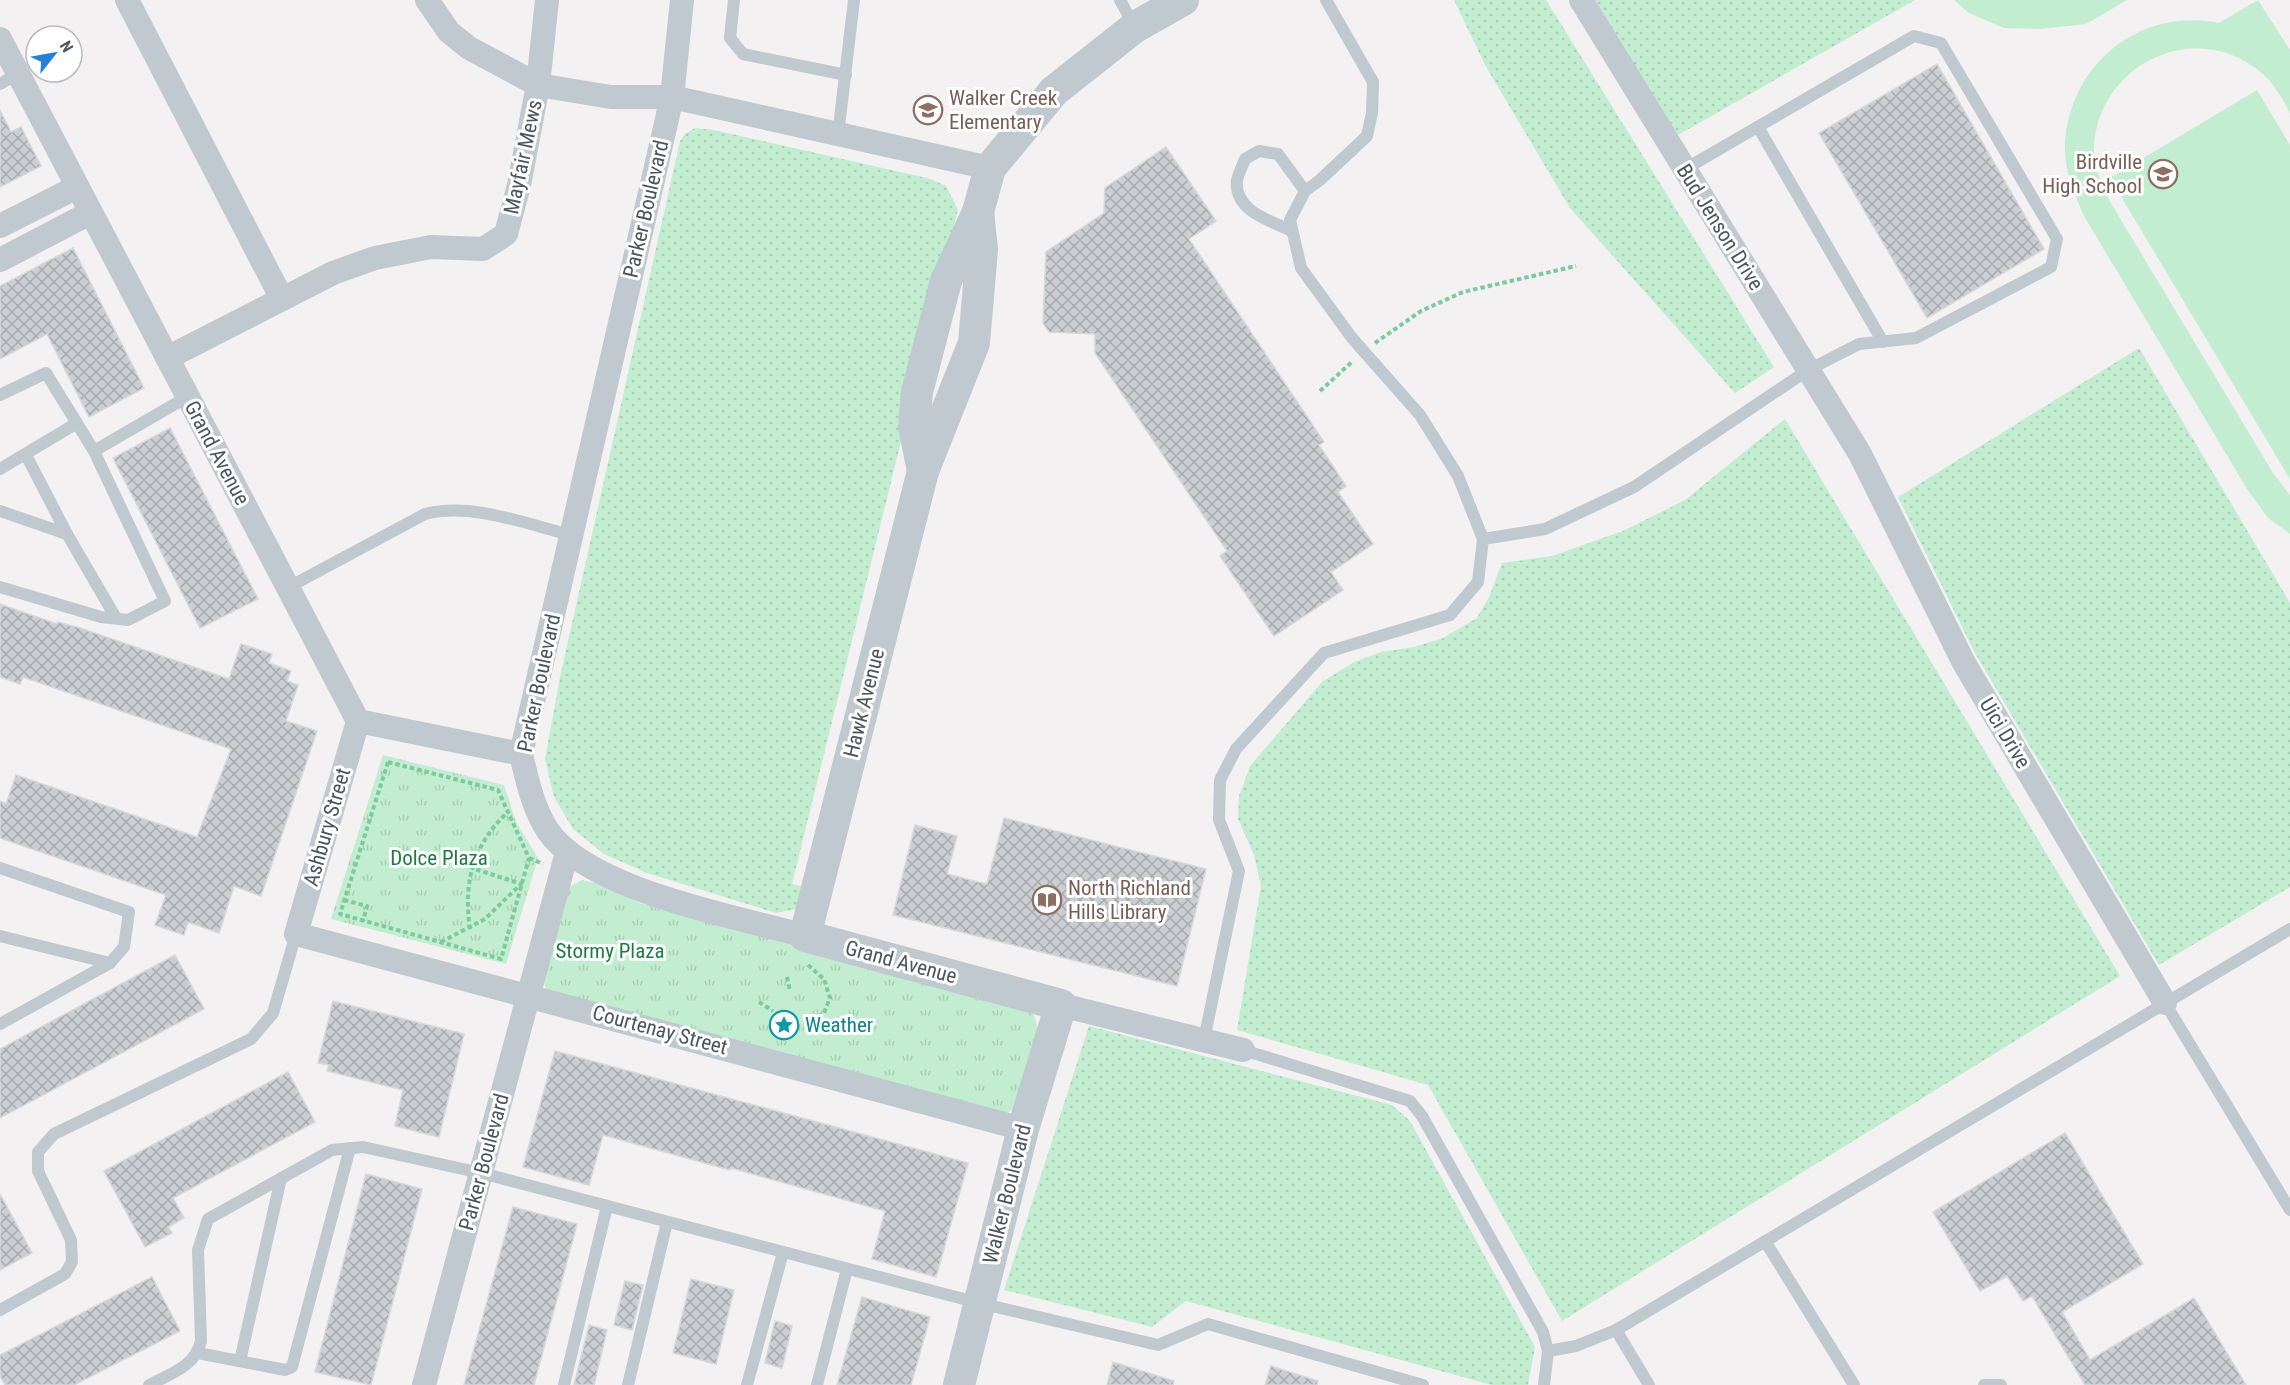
<svg xmlns="http://www.w3.org/2000/svg" width="2290" height="1385" font-family="'Roboto Condensed',sans-serif">
<defs>
<pattern id="grass-dots" width="8" height="8" patternUnits="userSpaceOnUse" patternTransform="scale(1.5)"><rect width="8" height="8" fill="#c3edd0"/><path d="M2 2h.1M6 6h.1" fill="none" stroke="#a9cdb5" stroke-width="1.8" stroke-linecap="round"/></pattern>
<pattern id="park-tufts" width="24" height="20" patternUnits="userSpaceOnUse" patternTransform="scale(1.5)"><rect width="24" height="20" fill="#c3edd0"/><path d="M3 7l-1-3M5 7V3M7 7l1-3M15 17l-1-3M17 17v-4M19 17l1-3" fill="none" stroke="#a9cdb5"/></pattern>
<pattern id="building-cross-hatch" width="8" height="8" patternUnits="userSpaceOnUse" patternTransform="scale(1.5)"><rect width="8" height="8" fill="#cbcfd3"/><path d="M0 0l8 8M0 8l8-8" fill="none" stroke="#a7abae"/></pattern>
</defs>
<rect width="100%" height="100%" fill="#f3f1f1"/>
<g fill="url(#grass-dots)">
<path d="M1454 0H1546L1774 367 1735 393 1570 208 1485 65Z"/>
<path d="M1591 0H1915L1678 135Z"/>
<path d="M695 128 714 130 931 179 946 186 958 210 792 884 805 887 797 909 776 913 647 873 604 854 573 829 554 797 545 759 560 677 680 141 685 134Z"/>
<path d="M2139 348 2290 603V887L2159 965 1975 653 1898 497Z"/>
<path d="M1785 419 2120 976 1562 1321 1428 1085 1237 1030 1261 886 1254 855 1238 819 1239 796 1250 766 1322 682 1354 662 1381 652 1414 647 1443 638 1477 618 1489 597 1502 563 1552 556 1623 531 1685 500Z"/>
<path d="M1089 1026 1392 1105 1410 1121 1535 1347 1528 1385H1492L1186 1301 1152 1327 1004 1290Z"/>
</g>
<g fill="url(#park-tufts)">
<path d="M383 755 504 785 516 822 538 858 506 964 331 919Z"/>
<path d="M582 880 596 883 640 903 1029 1008 1035 1018 1039 1035 1015 1108 1007 1113 550 992 545 987 543 977 569 887Z"/>
</g>
<g fill="#c3edd0">
<path d="M1954 0H2127L2086 24 2040 29 2004 28 1969 13Z"/>
<path d="M2258 0 2290 50V113C2283 100 2275 85 2264 75 2199 16 2098 62 2094 148 2093 167 2102 183 2109 200L2273 473 2290 495V534L2268 518 2247 489 2084 216C2074 193 2064 171 2065 145 2069 64 2140 7 2219 23Z"/>
<path d="M2257 90 2290 145V479L2110 178Z"/>
</g>
<g fill="url(#building-cross-hatch)" stroke="#d5d8dc" stroke-width="1.5">
<path d="M1937 64 2044 249 1927 318 1819 133Z"/>
<path d="M0 110 11 132 21 127 41 166 0 187Z"/>
<path d="M1166 147 1216 221 1189 239 1324 442 1319 445 1346 486 1338 492 1373 544 1331 572 1343 590 1274 636 1220 556 1227 551 1095 353V334L1049 332 1043 323 1046 252 1104 213 1105 188Z"/>
<path d="M73 248 144 388 89 417 47 334 0 359V286Z"/>
<path d="M170 428 258 599 200 628 113 458Z"/>
<path d="M0 604 57 624 58 622 80 628 229 679 241 644 272 654 269 663 291 671 287 681 298 685 286 721 317 731 261 896 234 886 219 933 188 922 184 935 155 925 166 895 0 838V801L6 804 16 775 197 837 231 749 23 677 20 684 0 677Z"/>
<path d="M1004 818 1206 869 1177 986 893 915 915 825 957 836 947 874 987 884Z"/>
<path d="M175 955 204 1009 0 1118V1049Z"/>
<path d="M333 1001 464 1034 439 1137 395 1126 403 1090 327 1071 329 1065 318 1063Z"/>
<path d="M555 1051 968 1163 936 1277 872 1259 885 1211 731 1168 730 1170 603 1135 589 1185 523 1167Z"/>
<path d="M288 1072 315 1122 173 1198 184 1218 168 1227 172 1233 145 1247 104 1171Z"/>
<path d="M2065 1133 2143 1264 2062 1312 2090 1360 2194 1298 2246 1385H2085L2032 1296 2023 1301 2007 1276 1980 1291 1933 1212Z"/>
<path d="M366 1174 422 1189 371 1385 315 1372Z"/>
<path d="M0 1194 32 1253 0 1270Z"/>
<path d="M513 1207 577 1224 534 1385H464Z"/>
<path d="M152 1277 180 1331 74 1385H5L0 1376V1355Z"/>
<path d="M691 1279 734 1290 716 1364 673 1353Z"/>
<path d="M625 1281 643 1285 632 1330 614 1325Z"/>
<path d="M862 1297 930 1317 911 1385H837Z"/>
<path d="M775 1321 792 1326 782 1368 765 1363Z"/>
<path d="M589 1325 607 1330 594 1385H574Z"/>
<path d="M1113 1362 1174 1381 1173 1385H1107Z"/>
<path d="M1271 1366 1318 1381 1317 1385H1265Z"/>
</g>
<g fill="none" stroke-linecap="round" stroke-linejoin="round">
<g stroke="#7dca9e" stroke-width="4" stroke-dasharray="4.5 3" stroke-linecap="butt">
<path d="M1375 343 1421 311 1463 292 1576 266"/>
<path d="M1320 391 1353 361"/>
<path d="M388 762 498 790 529 858 501 959 340 914Z"/>
<path d="M529 858 543 864"/>
<path d="M344 900 367 906 363 921"/>
<path d="M470 929C463 883 473 844 508 812"/>
<path d="M441 942 485 919 521 884 472 868"/>
<path d="M787 977 790 991"/>
<path d="M759 1002 773 1011"/>
<path d="M806 1026 824 1013 830 998 824 979 808 965"/>
</g>
<g stroke="#c0c9cf" stroke-width="12">
<path d="M734 0 730 38 743 54 846 75"/>
<path d="M1120 0 1134 26"/>
<path d="M1326 0 1373 82 1372 113 1367 136 1320 180 1305 191 1290 220 1301 268 1352 338 1420 415 1458 476 1483 539"/>
<path d="M0 84 19 73"/>
<path d="M1758 127 1883 342"/>
<path d="M838 135 854 0"/>
<path d="M1292 231C1271 221 1234 211 1237 181 1238 174 1243 165 1245 159L1259 151 1278 154 1305 191"/>
<path d="M0 395 46 373 94 451"/>
<path d="M26 455 67 534"/>
<path d="M0 469 77 423"/>
<path d="M0 511 67 534 116 618"/>
<path d="M0 587 101 617 128 620 165 601 94 451 187 397"/>
<path d="M287 588 425 514C471 502 526 524 571 535"/>
<path d="M0 868 129 912 124 947 110 963 0 1024"/>
<path d="M0 936 110 963"/>
<path d="M2165 1003 2290 1210"/>
<path d="M1204 1040 1239 871 1219 820 1220 780 1236 749 1324 653 1450 615 1478 582 1483 539 1545 529 1634 487 1808 370 1859 344 1916 338 2051 267 2057 239 1941 43 1914 36 1685 169"/>
<path d="M1243 1050 1410 1101 1422 1116 1543 1332 1548 1351 1544 1385"/>
<path d="M1765 1241 1854 1385"/>
<path d="M0 1310 65 1274 72 1262 71 1240 38 1171V1152L54 1134 251 1039 273 1013 296 934"/>
<path d="M1616 1330 1649 1385"/>
<path d="M1548 1351 1576 1346 1616 1330 2290 929"/>
<path d="M198 1353 285 1370 292 1367 350 1148"/>
<path d="M240 1361 281 1178"/>
<path d="M149 1385C170 1374 196 1366 201 1341L198 1250 208 1219 332 1150 363 1147 481 1173 979 1303 1158 1345 1208 1324 1423 1385"/>
<path d="M564 1385 607 1206"/>
<path d="M628 1385 667 1222"/>
<path d="M747 1385 783 1252"/>
<path d="M817 1385 847 1269"/>
<path d="M1984 1385H2001"/>
</g>
<g stroke="#c0c9cf" stroke-width="24">
<path d="M127 0 282 299"/>
<path d="M427 0 449 32 469 48 538 85 611 97H672L990 168"/>
<path d="M682 0 672 97 521 754C527 780 533 808 548 831 590 891 735 916 805 936"/>
<path d="M1581 0 1860 454 1964 663 2165 1003"/>
<path d="M0 39 358 721 521 754"/>
<path d="M0 226 77 187"/>
<path d="M0 260 90 213"/>
<path d="M167 358 333 273 375 258 431 247 483 249 506 234 519 185 538 85 547 0"/>
<path d="M358 721 296 934 1023 1129"/>
<path d="M1061 1005 1243 1050"/>
<path d="M424 1385 567 852"/>
</g>
<g stroke="#c0c9cf" stroke-width="32">
<path d="M923 471 914 426 917 392 946 281 978 212 990 168 1054 91 1135 27 1183 0"/>
<path d="M959 1385 1023 1129 1061 1005 805 936 923 471 974 343 982 250 978 212"/>
</g>
</g>
<defs>
<g id="school-ring" transform="scale(1.5)"><circle r="9.5" fill="#fff" stroke="#8d6e63" stroke-width="1.5"/><path d="M0-5L7-2L0 1L-7-2ZM-4 1L0 2.5L4 1V4Q0 6-4 4Z" fill="#8d6e63"/></g>
<g id="library-ring" transform="scale(1.5)"><circle r="9.5" fill="#fff" stroke="#8d6e63" stroke-width="1.5"/><path d="M-6-4Q-3-5.5-.7-3.5V5Q-3 3-6 4ZM6-4Q3-5.5 .7-3.5V5Q3 3 6 4Z" fill="#8d6e63"/></g>
<g id="sight-ring" transform="scale(1.5)"><circle r="9.5" fill="#fff" stroke="#0f9aa8" stroke-width="1.5"/><path d="M0-6L1.8-2.2L6-1.7L2.9 1.2L3.7 5.4L0 3.3L-3.7 5.4L-2.9 1.2L-6-1.7L-1.8-2.2Z" fill="#0f9aa8"/></g>
</defs>
<g fill-rule="evenodd">
<use href="#school-ring" x="928" y="110"/>
<use href="#school-ring" x="2163" y="174"/>
<use href="#library-ring" x="1047" y="900"/>
<use href="#sight-ring" x="784" y="1025"/>
</g>
<g text-anchor="middle" dominant-baseline="central" stroke-width="6" stroke-linejoin="round" paint-order="stroke">
<g font-size="21" fill="#785e54" stroke="#fff" text-anchor="start">
<text x="949" y="98">Walker Creek<tspan x="949" dy="24">Elementary</tspan></text>
<text x="2142" y="162" text-anchor="end">Birdville<tspan x="2142" dy="24">High School</tspan></text>
<text x="1068" y="888">North Richland<tspan x="1068" dy="24">Hills Library</tspan></text>
</g>
<g font-size="21" fill="#4a565d" stroke="#fff">
<text transform="translate(523 157) rotate(-78)">Mayfair Mews</text>
<text transform="translate(646 209) rotate(-77)">Parker Boulevard</text>
<text transform="translate(1720 227) rotate(58)">Bud Jenson Drive</text>
<text transform="translate(217 453) rotate(62)">Grand Avenue</text>
<text transform="translate(539 683) rotate(-78)">Parker Boulevard</text>
<text transform="translate(864 703) rotate(-76)">Hawk Avenue</text>
<text transform="translate(2005 733) rotate(59)">Uici Drive</text>
<text transform="translate(327 827) rotate(-74)">Ashbury Street</text>
<text transform="translate(901 962) rotate(15)">Grand Avenue</text>
<text transform="translate(660 1030) rotate(15)">Courtenay Street</text>
<text transform="translate(484 1162) rotate(-75)">Parker Boulevard</text>
<text transform="translate(1007 1194) rotate(-76)">Walker Boulevard</text>
</g>
<g font-size="21" fill="#1d7c46" stroke="#fff">
<text x="439" y="858">Dolce Plaza</text>
<text x="610" y="951">Stormy Plaza</text>
</g>
<g font-size="21" fill="#0d838f" stroke="#fff" text-anchor="start">
<text x="805" y="1025">Weather</text>
</g>
</g>
<g transform="translate(54 54) rotate(59)"><circle r="28" fill="#ffffff" stroke="#b7bbbe" stroke-width="1.5"/>
<path d="M0-4.5L10 22L0 15L-10 22Z" fill="#2481da"/>
<text y="-9" font-size="16" font-weight="bold" text-anchor="middle" fill="#4a565d">N</text>
</g>
</svg>
